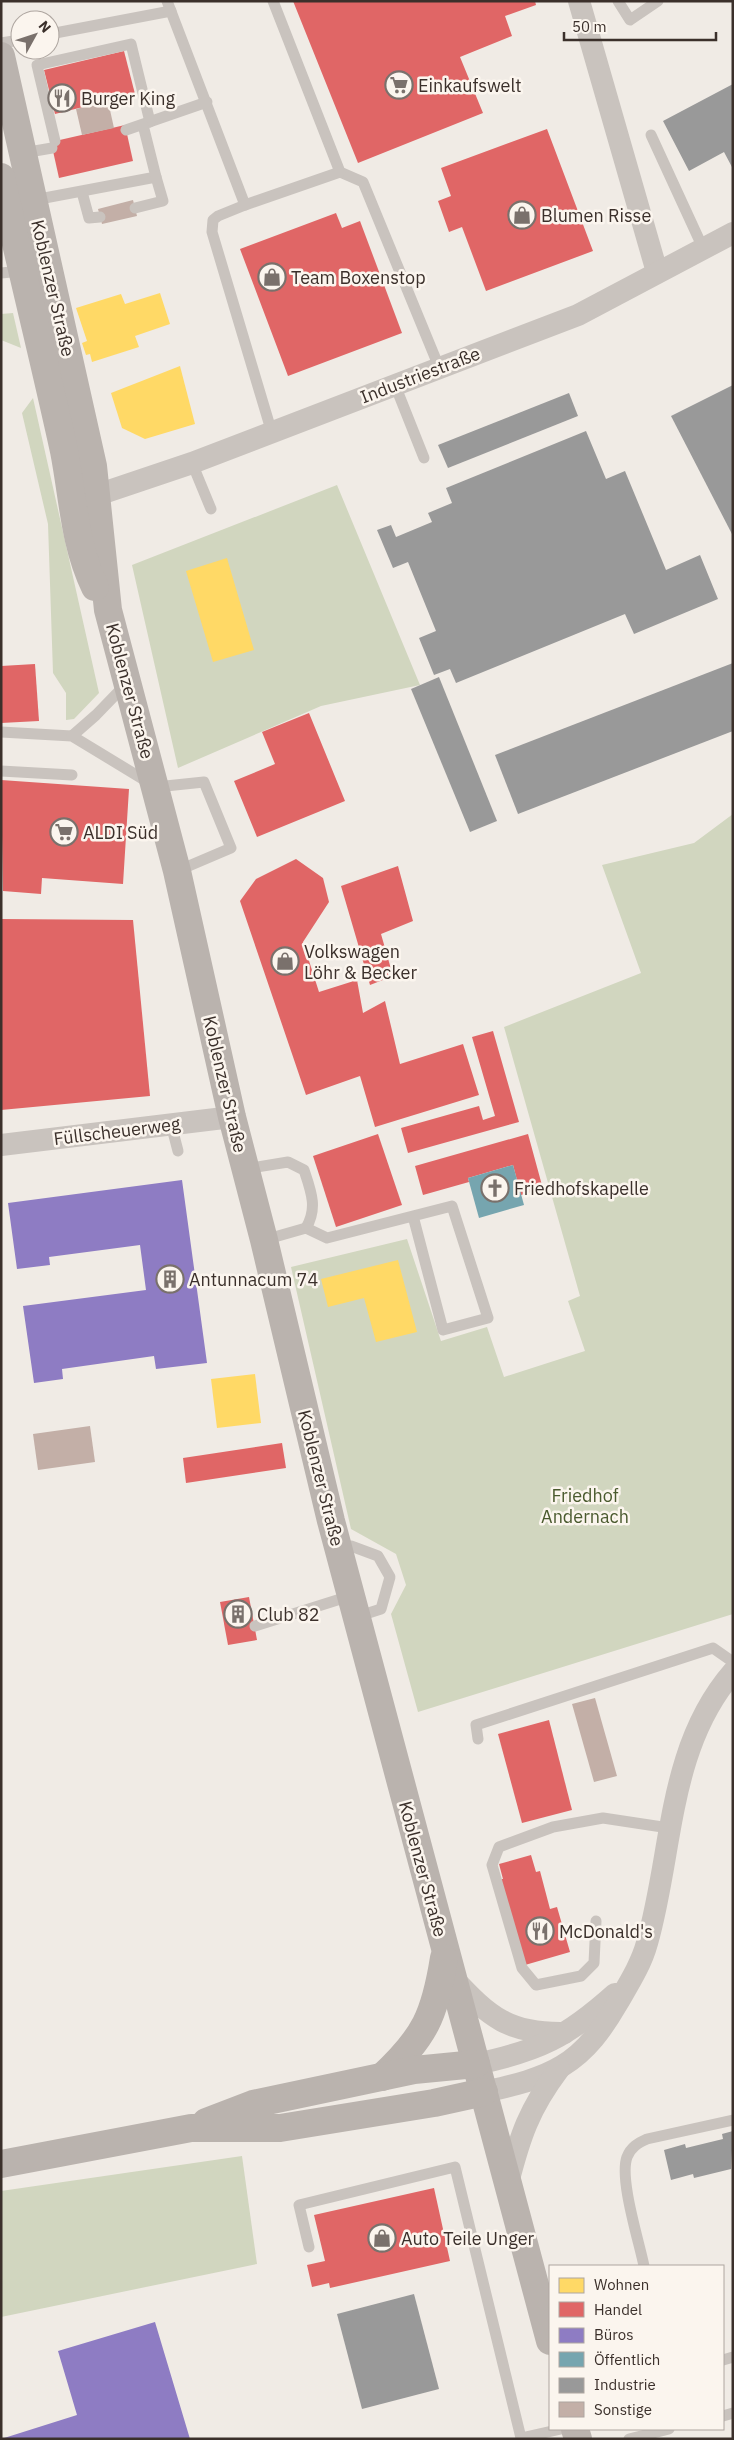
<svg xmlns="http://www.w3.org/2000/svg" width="734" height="2440" font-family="'IBM Plex Sans',sans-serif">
<rect width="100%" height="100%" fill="#f0ebe5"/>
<g fill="#d1d6bf">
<path d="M13 313 21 348 1 340V314Z"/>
<path d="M33 398 99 693 74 719 66 720V693L53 673 48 524 22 413Z"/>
<path d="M337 485 420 685 321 706 178 768 132 565Z"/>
<path d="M733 814V1614L418 1712 391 1614 406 1585 396 1554 351 1529 291 1267 407 1239 441 1341 487 1327 504 1377 585 1351 568 1301 580 1296 504 1027 641 973 602 865 694 843Z"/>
<path d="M242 2156 257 2264 1 2317V2191Z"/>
</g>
<g fill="#ffd966">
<path d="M160 293 170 324 135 336 139 347 92 362 90 354 86 355 82 343 87 341 76 308 121 294 125 304Z"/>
<path d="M180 366 195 424 145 439 122 428 111 393Z"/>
<path d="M227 558 254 650 213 662 186 571Z"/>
<path d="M398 1260 417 1332 376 1342 364 1298 328 1307 321 1279Z"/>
<path d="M255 1374 261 1423 217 1428 211 1379Z"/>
</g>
<g fill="#e06666">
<path d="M293 1H535L536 5 505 16 512 36 460 57 483 113 358 163Z"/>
<path d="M124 51 135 94 55 114 44 70Z"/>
<path d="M125 125 133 161 59 178 51 142Z"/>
<path d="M547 129 593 251 486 291 462 227 449 232 438 201 451 196 441 168Z"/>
<path d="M336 213 342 228 360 221 402 333 288 376 240 249Z"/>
<path d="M35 664 39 721 1 723V666Z"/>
<path d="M309 713 345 801 257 837 234 781 275 764 262 732Z"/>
<path d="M1 780 129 789 123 884 42 878 41 894 3 891Z"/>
<path d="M296 859 323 878 329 902 303 942 319 992 357 980 363 1013 385 1001 400 1064 463 1044 479 1095 375 1127 360 1076 306 1095 240 901 256 879Z"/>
<path d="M398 866 413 921 381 934 393 976 370 985 341 886Z"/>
<path d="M1 919 133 920 150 1096 1 1110Z"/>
<path d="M493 1031 519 1122 408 1153 401 1128 479 1106 483 1120 495 1116 472 1037Z"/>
<path d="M378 1134 402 1205 336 1227 313 1156Z"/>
<path d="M528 1134 543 1189 521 1195 513 1165 468 1178 469 1182 423 1195 415 1166Z"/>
<path d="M282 1443 286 1468 186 1483 183 1458Z"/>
<path d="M249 1597 257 1640 228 1645 220 1602Z"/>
<path d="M549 1720 572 1810 522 1823 498 1734Z"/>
<path d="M531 1855 536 1872 540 1871 550 1909 557 1907 570 1952 525 1965 501 1879H503L499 1864Z"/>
<path d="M434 2188 450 2261 330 2288 329 2283 312 2287 307 2265 325 2261 314 2215Z"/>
</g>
<g fill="#8e7cc3">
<path d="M182 1180 207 1363 156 1369 154 1356 62 1369 63 1379 34 1383 23 1306 146 1290 140 1245 49 1257 50 1265 17 1269 8 1203Z"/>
<path d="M155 2322 190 2439H1L77 2415 58 2351Z"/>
</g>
<path fill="#76a5af" d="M513 1165 524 1205 479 1218 468 1178Z"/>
<g fill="#999">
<path d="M733 84V169L724 152 689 171 663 121Z"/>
<path d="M733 385V536L671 416Z"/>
<path d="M569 393 578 416 448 468 438 445Z"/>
<path d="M586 431 606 479 625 471 666 570 700 555 718 599 634 634 625 614 456 683 450 669 434 675 419 638 436 631 408 562 393 568 377 530 391 525 396 537 432 522 428 513 452 503 446 488Z"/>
<path d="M733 663V731L518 814 495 755Z"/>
<path d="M439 677 497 821 470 832 411 689Z"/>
<path d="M733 2131 731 2169 694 2178 693 2174 671 2180 664 2150 685 2144 686 2148 723 2139 722 2134Z"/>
<path d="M414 2294 439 2389 362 2409 337 2314Z"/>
</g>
<g fill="#c3afa7">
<path d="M108 101 114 128 82 135 76 109Z"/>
<path d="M133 200 137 216 102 224 98 209Z"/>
<path d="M90 1426 95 1462 38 1470 33 1434Z"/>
<path d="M595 1698 617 1776 594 1782 572 1704Z"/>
</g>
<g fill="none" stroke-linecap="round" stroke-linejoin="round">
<g stroke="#c9c3be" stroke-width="11">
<path d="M167 1 245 205"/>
<path d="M273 1 340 172 363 182 439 367"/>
<path d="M618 1 630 20 658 1"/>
<path d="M50 34 171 11"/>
<path d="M1 43 20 40"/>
<path d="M126 130 207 102"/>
<path d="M651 135 703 248"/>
<path d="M55 141 37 65 131 44 150 122"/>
<path d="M23 153 52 148"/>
<path d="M82 192 89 218 100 217"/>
<path d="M34 200 156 177 143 125"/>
<path d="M135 208 163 201 156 177"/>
<path d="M1 273 22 271"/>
<path d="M395 385 424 458"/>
<path d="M272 433 212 232 213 220 218 216 245 205 340 172"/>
<path d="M192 463 211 509"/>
<path d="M1 732 72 736 156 787 204 782 231 848 177 871"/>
<path d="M72 736 96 715 126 684"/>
<path d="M1 771 72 775"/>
<path d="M171 1124 178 1151"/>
<path d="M245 1169 288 1162 304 1170C311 1191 318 1208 306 1228"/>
<path d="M264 1240 306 1228 327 1238 452 1206 488 1318 443 1330 413 1216"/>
<path d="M338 1548 351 1546 378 1556 390 1577 381 1609 356 1617"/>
<path d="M255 1626 350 1596"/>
<path d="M478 1739 476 1725 713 1648 733 1662"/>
<path d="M596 1921 594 1963 581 1976 536 1985 522 1968 492 1865 499 1847 553 1827 603 1818 669 1828"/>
<path d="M309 2247 299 2205 455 2167 521 2438 561 2429"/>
<path d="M644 2266C639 2241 619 2179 627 2157 631 2147 638 2143 647 2139L733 2120"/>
<path d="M723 2360 733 2357"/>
<path d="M723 2416 733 2413"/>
<path d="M629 2439 669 2429"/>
</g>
<g stroke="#c9c3be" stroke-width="22">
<path d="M579 1 657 272"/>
<path d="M85 507 89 500 97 495 192 463 578 315 733 233"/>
<path d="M1 1145 232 1117"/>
<path d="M453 1978C489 2017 509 2034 564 2033"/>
<path d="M476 2064C539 2051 567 2037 615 1994"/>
<path d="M484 2092C510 2086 539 2080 562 2066 587 2051 603 2028 617 2004 628 1985 641 1965 647 1943 673 1853 667 1748 733 1672"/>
<path d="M508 2183C520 2136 529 2109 559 2069"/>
</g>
<g stroke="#bab3ae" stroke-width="28">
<path d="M1 56 93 466 108 610 177 871 232 1117 264 1240 331 1521 550 2341"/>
<path d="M1 177C21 269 44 359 64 451 73 497 74 544 95 587"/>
<path d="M382 2077C425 2037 435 2015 444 1958"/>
<path d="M206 2122 253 2104 414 2070 476 2064"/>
<path d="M1 2164 191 2128H280L434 2103 484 2092"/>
<path d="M575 2429 578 2439"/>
</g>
</g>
<defs>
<g id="supermarket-ring" transform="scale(1.4375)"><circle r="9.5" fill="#fbf5ee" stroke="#7a716c" stroke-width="1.5"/><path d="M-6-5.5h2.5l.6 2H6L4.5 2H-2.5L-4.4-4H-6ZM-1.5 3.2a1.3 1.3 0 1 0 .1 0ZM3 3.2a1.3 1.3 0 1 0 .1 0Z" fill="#7a716c"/></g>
<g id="restaurant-ring" transform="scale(1.4375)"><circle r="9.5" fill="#fbf5ee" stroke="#7a716c" stroke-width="1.5"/><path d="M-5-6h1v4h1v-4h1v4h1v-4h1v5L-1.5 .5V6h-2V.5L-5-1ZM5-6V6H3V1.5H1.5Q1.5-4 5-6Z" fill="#7a716c"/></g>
<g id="shop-ring" transform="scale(1.4375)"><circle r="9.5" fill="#fbf5ee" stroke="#7a716c" stroke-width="1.5"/><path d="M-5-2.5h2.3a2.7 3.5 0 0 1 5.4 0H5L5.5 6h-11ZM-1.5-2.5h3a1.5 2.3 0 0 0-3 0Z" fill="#7a716c"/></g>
<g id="church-ring" transform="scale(1.4375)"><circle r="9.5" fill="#fbf5ee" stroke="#7a716c" stroke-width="1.5"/><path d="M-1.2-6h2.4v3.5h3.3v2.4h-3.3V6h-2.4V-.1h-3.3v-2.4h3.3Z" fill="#7a716c"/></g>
<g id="building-ring" transform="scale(1.4375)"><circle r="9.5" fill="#fbf5ee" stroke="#7a716c" stroke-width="1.5"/><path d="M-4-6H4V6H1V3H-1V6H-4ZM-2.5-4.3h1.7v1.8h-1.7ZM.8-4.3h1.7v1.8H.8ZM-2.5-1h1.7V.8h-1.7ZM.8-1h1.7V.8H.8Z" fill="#7a716c"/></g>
</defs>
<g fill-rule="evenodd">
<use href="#supermarket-ring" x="399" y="85"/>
<use href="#restaurant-ring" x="62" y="98"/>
<use href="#shop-ring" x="522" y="215"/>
<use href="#shop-ring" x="272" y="277"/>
<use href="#supermarket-ring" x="64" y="832"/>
<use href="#shop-ring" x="285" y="961"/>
<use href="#church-ring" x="495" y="1188"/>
<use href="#building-ring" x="170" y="1279"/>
<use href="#building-ring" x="238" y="1614"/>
<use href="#restaurant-ring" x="540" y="1931"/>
<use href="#shop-ring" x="382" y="2238"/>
</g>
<g text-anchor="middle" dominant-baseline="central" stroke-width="5" stroke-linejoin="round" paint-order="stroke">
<g font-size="18" fill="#3b302b" stroke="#fbf5ee" text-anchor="start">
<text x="418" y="85">Einkaufswelt</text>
<text x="81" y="98">Burger King</text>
<text x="541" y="215">Blumen Risse</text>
<text x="291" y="277">Team Boxenstop</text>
<text x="83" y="832">ALDI Süd</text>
<text x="304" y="951">Volkswagen<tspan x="304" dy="21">Löhr &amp; Becker</tspan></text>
<text x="514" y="1188">Friedhofskapelle</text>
<text x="189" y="1279">Antunnacum 74</text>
<text x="257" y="1614">Club 82</text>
<text x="559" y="1931">McDonald's</text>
<text x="401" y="2238">Auto Teile Unger</text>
</g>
<g font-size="18" fill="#3b302b" stroke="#fbf5ee">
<text transform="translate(53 288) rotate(77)">Koblenzer Straße</text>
<text transform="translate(420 375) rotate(-21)">Industriestraße</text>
<text transform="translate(130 691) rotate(75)">Koblenzer Straße</text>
<text transform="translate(225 1084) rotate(77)">Koblenzer Straße</text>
<text transform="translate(117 1131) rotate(-7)">Füllscheuerweg</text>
<text transform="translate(321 1478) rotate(76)">Koblenzer Straße</text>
<text transform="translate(423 1869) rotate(75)">Koblenzer Straße</text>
</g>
<g font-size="18" fill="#4a5a2e" stroke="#fbf5ee">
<text x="585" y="1495">Friedhof<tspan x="585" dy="21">Andernach</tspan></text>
</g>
</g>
<rect width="734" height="2440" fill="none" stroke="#3b302b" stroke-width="5"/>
<rect x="549" y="2265" width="175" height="165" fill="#fbf5ee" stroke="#aea6a0"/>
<rect x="559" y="2278" width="25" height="15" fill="#ffd966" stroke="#aea6a0"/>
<text x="594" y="2290" font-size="15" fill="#3b302b">Wohnen</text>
<rect x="559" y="2302" width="25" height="15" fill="#e06666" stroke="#aea6a0"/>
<text x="594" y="2315" font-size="15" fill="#3b302b">Handel</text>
<rect x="559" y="2328" width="25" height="15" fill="#8e7cc3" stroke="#aea6a0"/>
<text x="594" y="2340" font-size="15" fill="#3b302b">Büros</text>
<rect x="559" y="2352" width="25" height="15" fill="#76a5af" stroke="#aea6a0"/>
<text x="594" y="2365" font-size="15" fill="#3b302b">Öffentlich</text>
<rect x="559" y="2378" width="25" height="15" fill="#999999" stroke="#aea6a0"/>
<text x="594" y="2390" font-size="15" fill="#3b302b">Industrie</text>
<rect x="559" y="2402" width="25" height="15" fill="#c3afa7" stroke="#aea6a0"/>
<text x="594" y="2415" font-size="15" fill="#3b302b">Sonstige</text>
<g transform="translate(35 35) rotate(50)"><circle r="24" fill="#fbf5ee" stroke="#aea6a0"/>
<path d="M0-4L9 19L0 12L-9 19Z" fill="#7a716c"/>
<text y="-8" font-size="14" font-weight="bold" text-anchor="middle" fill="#3b302b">N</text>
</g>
<path d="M564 32v8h152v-8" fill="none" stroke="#3b302b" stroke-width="2.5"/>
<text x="572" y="32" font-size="15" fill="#3b302b" stroke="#fbf5ee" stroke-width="4" paint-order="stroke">50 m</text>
</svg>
